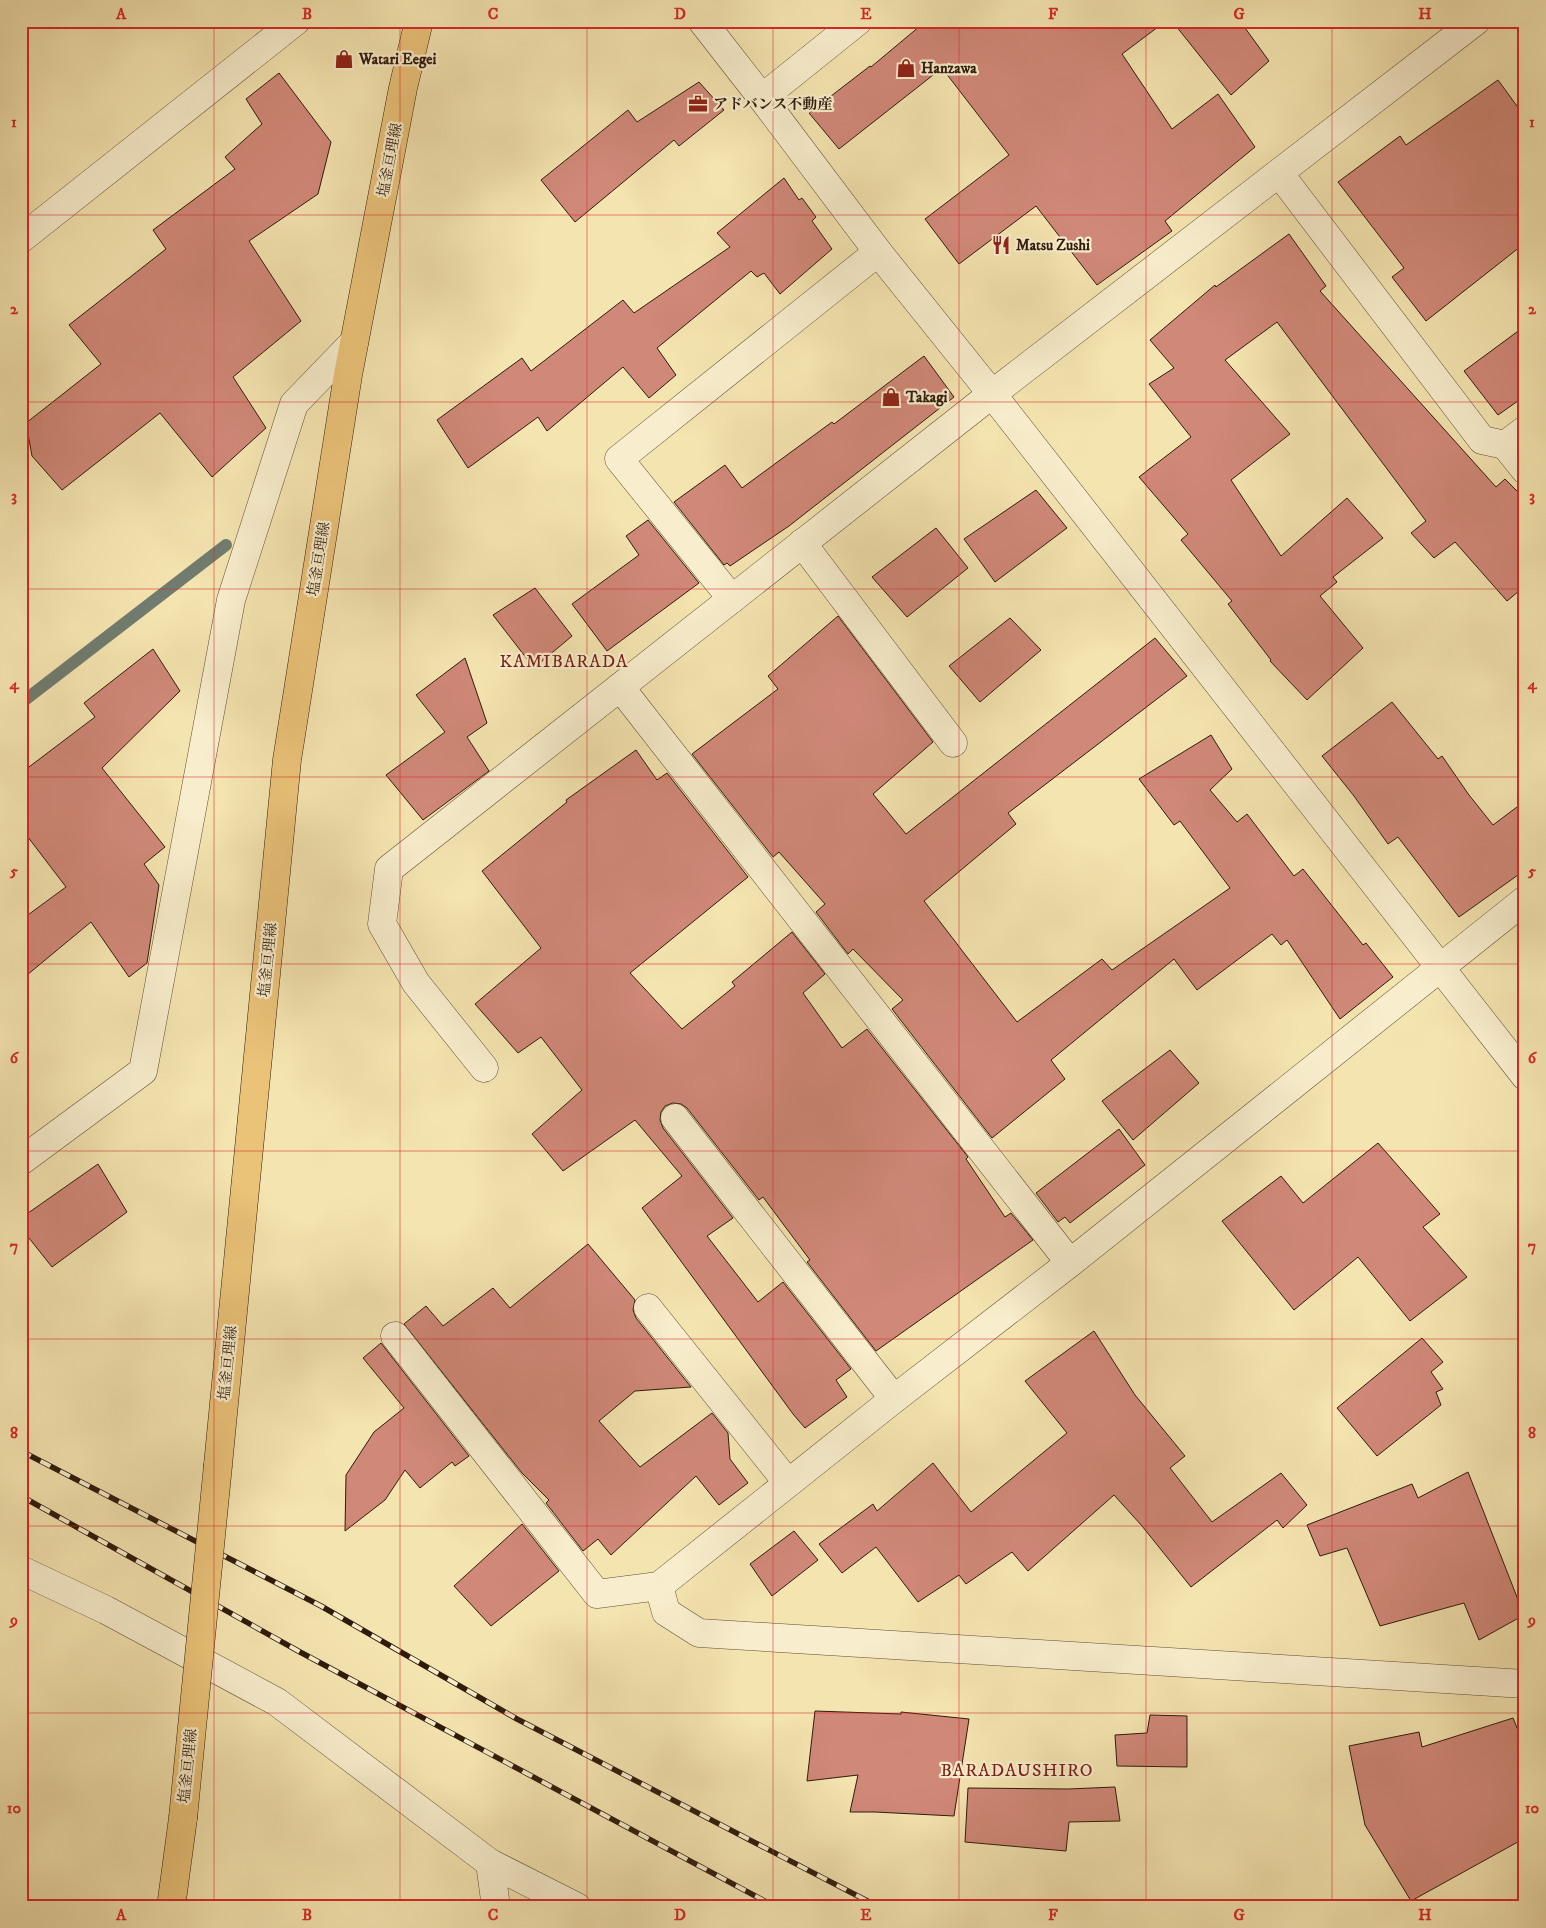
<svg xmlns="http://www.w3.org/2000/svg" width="1546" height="1928" font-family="'IM FELL DW Pica','Noto Serif JP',serif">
<rect width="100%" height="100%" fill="#f4e4b0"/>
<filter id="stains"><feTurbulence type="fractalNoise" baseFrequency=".004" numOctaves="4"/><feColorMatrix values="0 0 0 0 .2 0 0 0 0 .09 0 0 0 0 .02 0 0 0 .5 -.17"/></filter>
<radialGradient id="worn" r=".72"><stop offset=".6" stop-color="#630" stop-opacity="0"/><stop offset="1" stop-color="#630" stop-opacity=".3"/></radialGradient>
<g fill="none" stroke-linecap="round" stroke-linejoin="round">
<path stroke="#717c6f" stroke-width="12" d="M21 703 226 545"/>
</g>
<g fill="#d08878" stroke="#2f1b0b">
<path d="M926 21H1166L1122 54 1172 129 1218 94 1255 147 1165 221 1172 231 1097 285 1036 206 959 264 925 219 1009 155 942 68 839 149 809 113 870 66 871 67Z"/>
<path d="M1172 21H1240L1269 61 1231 95Z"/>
<path d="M279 73 331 142 318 194 249 241 301 321 233 377 266 428 212 477 160 413 62 490 32 456 26 423 101 364 69 325 166 249 153 230 235 169 225 157 262 124 246 99Z"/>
<path d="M1498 80 1525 117V243L1426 321 1392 277 1404 268 1338 182 1400 136 1406 145Z"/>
<path d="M699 82 724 110 679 146 674 140 575 222 541 180 628 110 637 122Z"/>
<path d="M784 178 799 200 802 198 816 217 812 221 832 249 780 294 764 273 757 277 751 271 657 348 676 375 649 398 623 367 547 431 538 417 468 468 437 420 522 358 531 371 623 300 634 313 730 247 717 233Z"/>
<path d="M1289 234 1326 286 1320 291 1496 487 1505 479 1525 499V586L1507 601 1455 542 1434 558 1411 533 1426 521 1277 322 1225 360 1290 434 1231 480 1281 556 1347 498 1383 538 1333 577 1337 582 1320 596 1363 648 1307 700 1270 661 1271 660 1228 604 1232 601 1181 540 1188 534 1139 477 1191 437 1149 384 1174 368 1150 340 1215 285 1216 287Z"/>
<path d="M1525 326V396L1498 415 1464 371Z"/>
<path d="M924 356 954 397 789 526 730 566 727 563 724 565 674 502 725 465 742 488 832 422 834 424Z"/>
<path d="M1036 490 1067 528 995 582 964 539Z"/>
<path d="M648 520 699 583 607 651 572 604 639 555 626 536Z"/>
<path d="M936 528 968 568 907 617 872 577Z"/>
<path d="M535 588 572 636 534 668 493 615Z"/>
<path d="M838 616 933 742 873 794 906 834 1155 638 1187 676 1008 813 1016 824 924 901 1017 1022 1102 959 1112 970 1230 888 1180 821 1174 825 1139 779 1211 735 1232 769 1210 790 1237 822 1247 814 1294 876 1303 869 1363 945 1366 943 1393 977 1340 1019 1287 940 1281 945 1272 934 1197 990 1174 959 1051 1060 1065 1079 992 1138 892 1009 903 1000 853 949 848 954 816 912 825 904 779 852 773 857 692 754 778 689 768 676Z"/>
<path d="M1010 618 1041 650 980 702 949 666Z"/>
<path d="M153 649 180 691 102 768 165 847 144 864 159 885 147 963 129 977 91 922 21 980V920L66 887 21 828V773L95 717 84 703Z"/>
<path d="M465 658 487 723 467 737 489 771 423 820 386 775 445 732 416 695Z"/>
<path d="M1392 702 1438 759 1442 756 1469 795 1493 825 1525 801V870L1459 917 1398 837 1388 844 1354 796 1322 756Z"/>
<path d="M636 750 657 780 667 773 748 877 630 973 682 1029 735 986 732 982 792 932 825 974 803 993 842 1048 867 1029 968 1157 966 1159 1005 1217 1011 1213 1033 1240 876 1351 807 1262 810 1260 763 1197 759 1200 687 1108 681 1104 673 1103 665 1106 661 1112 660 1120 663 1128 733 1218 707 1236 758 1302 783 1282 851 1369 836 1380 847 1397 805 1428 793 1414 642 1208 682 1176 635 1120 563 1171 532 1134 582 1090 541 1037 518 1053 475 1004 541 948 482 871 567 802 566 800Z"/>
<path d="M1170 1050 1199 1083 1133 1140 1102 1101Z"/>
<path d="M1119 1129 1145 1165 1070 1223 1065 1217 1058 1222 1036 1193Z"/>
<path d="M1378 1143 1440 1214 1423 1227 1467 1277 1410 1321 1358 1257 1294 1310 1222 1221 1281 1176 1303 1203Z"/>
<path d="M98 1164 127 1212 52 1267 21 1228V1218Z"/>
<path d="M588 1244 635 1300 633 1310 636 1318 691 1387 635 1391 599 1421 640 1467 712 1413 728 1433 730 1459 748 1483 719 1505 696 1476 611 1555 598 1539 583 1551 546 1503 549 1500 522 1473 404 1324 426 1306 443 1326 493 1288 510 1308Z"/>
<path d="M1094 1331 1135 1395 1185 1456 1170 1468 1212 1522 1281 1473 1307 1505 1283 1528 1277 1520 1191 1587 1142 1526 1114 1495 1028 1571 1012 1552 966 1584 959 1575 918 1602 876 1547 842 1573 819 1544 873 1504 877 1511 933 1463 971 1512 1067 1433 1025 1381Z"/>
<path d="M1422 1338 1443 1362 1431 1372 1443 1389 1436 1392 1441 1405 1377 1456 1337 1408Z"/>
<path d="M381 1343 469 1456 455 1466 452 1462 420 1488 405 1470 385 1500 345 1531 346 1475 374 1432 404 1408 363 1358Z"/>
<path d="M1468 1472 1524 1615 1479 1640 1464 1603 1380 1626 1347 1548 1320 1556 1307 1525 1412 1484 1418 1498Z"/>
<path d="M522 1524 559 1571 491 1626 454 1586Z"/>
<path d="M794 1531 818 1560 772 1596 750 1564Z"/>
<path d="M815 1711 901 1714V1712L969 1719 954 1816 875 1812H850L858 1775 807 1781Z"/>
<path d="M1150 1715 1187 1716V1767L1117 1766 1115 1735 1147 1733Z"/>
<path d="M1513 1718 1525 1747V1838L1411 1901 1365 1825 1349 1746 1419 1732 1422 1747Z"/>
<path d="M1115 1787 1120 1821 1069 1822 1066 1851 965 1842 968 1788 1068 1789Z"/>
</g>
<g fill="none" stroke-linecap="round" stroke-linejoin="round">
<g stroke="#604d34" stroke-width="29">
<g id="minor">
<path d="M702 21 762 98 878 252 992 394 1525 1076"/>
<path d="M762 98 858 21"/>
<path d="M1279 173 1482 440 1505 445"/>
<path d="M21 239 296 21"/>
<path d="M1525 430 1505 445 1525 470"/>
<path d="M802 543 953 743"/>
<path d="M732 599 619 459 878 252"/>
<path d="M620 687 1070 1263"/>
<path d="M484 1068 416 983 382 924 389 869 992 394 1476 21"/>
<path d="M675 1118 894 1399"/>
<path d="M21 1161 143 1071 231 600 294 404 354 342"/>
<path d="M648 1308 788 1483"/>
<path d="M395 1336 597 1594 659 1586 894 1399 1070 1263 1525 900"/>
<path d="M21 1570 106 1610 277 1702 490 1863 496 1907"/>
<path d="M659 1586 666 1612 699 1633 1525 1684"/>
<path d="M490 1863 577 1907"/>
</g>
</g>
<g stroke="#2f1b0b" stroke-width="29">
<g id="major">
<path d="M218 1465 287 760 348 375 403 88 419 21"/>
<path d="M171 1907 183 1818"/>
</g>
</g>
<use href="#minor" stroke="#f8edcc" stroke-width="28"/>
<use href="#major" stroke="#eac278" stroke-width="28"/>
<g stroke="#2f1b0b" stroke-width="5.5">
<g id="rail">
<path d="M21 1451 321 1606 517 1719 879 1907"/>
<path d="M21 1496 300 1652 776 1907"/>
</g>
</g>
<use href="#rail" stroke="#f8edcc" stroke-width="4" stroke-dasharray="11" stroke-linecap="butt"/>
<g stroke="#2f1b0b" stroke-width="29" stroke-linecap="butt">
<path id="major-bridge" d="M183 1818 218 1465"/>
</g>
<use href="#major-bridge" stroke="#eac278" stroke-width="28"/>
</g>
<path fill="none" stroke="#d62828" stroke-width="1" stroke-opacity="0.55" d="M214 21V1907M400 21V1907M587 21V1907M773 21V1907M959 21V1907M1146 21V1907M1332 21V1907M21 215H1525M21 402H1525M21 589H1525M21 777H1525M21 964H1525M21 1151H1525M21 1339H1525M21 1526H1525M21 1713H1525"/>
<defs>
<g id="shop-bare" transform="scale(1.5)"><path d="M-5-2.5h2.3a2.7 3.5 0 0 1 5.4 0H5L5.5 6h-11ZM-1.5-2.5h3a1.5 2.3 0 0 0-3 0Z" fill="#8f2418" stroke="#f8edcc" stroke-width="2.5" paint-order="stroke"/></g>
<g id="office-bare" transform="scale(1.5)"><path d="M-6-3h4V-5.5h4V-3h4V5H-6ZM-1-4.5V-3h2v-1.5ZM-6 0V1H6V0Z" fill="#8f2418" stroke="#f8edcc" stroke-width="2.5" paint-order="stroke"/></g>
<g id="restaurant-bare" transform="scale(1.5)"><path d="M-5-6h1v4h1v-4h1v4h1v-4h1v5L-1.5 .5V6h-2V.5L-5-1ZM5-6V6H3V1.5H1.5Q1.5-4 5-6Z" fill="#8f2418" stroke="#f8edcc" stroke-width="2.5" paint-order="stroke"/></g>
</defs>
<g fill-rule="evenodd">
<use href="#shop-bare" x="344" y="59"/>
<use href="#shop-bare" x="906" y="68"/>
<use href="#office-bare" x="698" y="104"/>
<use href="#restaurant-bare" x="1001" y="245"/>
<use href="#shop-bare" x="891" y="397"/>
</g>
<g text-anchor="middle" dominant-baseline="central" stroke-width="4.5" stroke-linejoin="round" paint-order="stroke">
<g font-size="15" font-weight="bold" fill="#2f1b0b" stroke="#f8edcc" text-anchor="start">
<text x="359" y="59">Watari Eegei</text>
<text x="921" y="68">Hanzawa</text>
<text x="713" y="104">アドバンス不動産</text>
<text x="1016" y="245">Matsu Zushi</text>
<text x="906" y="397">Takagi</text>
</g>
<g font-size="15" fill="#2f1b0b" stroke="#f8edcc">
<text transform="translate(390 160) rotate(-79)">塩釜亘理線</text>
<text transform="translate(319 559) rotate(-81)">塩釜亘理線</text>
<text transform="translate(268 960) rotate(-84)">塩釜亘理線</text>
<text transform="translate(228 1363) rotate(-84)">塩釜亘理線</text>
<text transform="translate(188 1766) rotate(-84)">塩釜亘理線</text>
</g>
<g font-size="18" letter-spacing="1" fill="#7a1f14" stroke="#f8edcc">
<text x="564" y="662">KAMIBARADA</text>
<text x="1017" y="1771">BARADAUSHIRO</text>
</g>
</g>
<rect width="1546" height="1928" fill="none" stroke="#f4e4b0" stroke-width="55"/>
<rect x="28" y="28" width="1490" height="1872" fill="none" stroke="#d62828" stroke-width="2"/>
<g font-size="16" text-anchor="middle" font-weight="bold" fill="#d62828">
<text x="121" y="19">A</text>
<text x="307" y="19">B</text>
<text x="493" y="19">C</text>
<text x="680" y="19">D</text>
<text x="866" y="19">E</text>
<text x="1053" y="19">F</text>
<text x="1239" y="19">G</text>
<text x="1425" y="19">H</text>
<text x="14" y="127">1</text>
<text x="1532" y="127">1</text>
<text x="14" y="314">2</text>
<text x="1532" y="314">2</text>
<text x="14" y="501">3</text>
<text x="1532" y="501">3</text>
<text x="14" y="689">4</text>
<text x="1532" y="689">4</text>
<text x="14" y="876">5</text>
<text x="1532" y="876">5</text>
<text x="14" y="1063">6</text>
<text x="1532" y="1063">6</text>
<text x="14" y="1251">7</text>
<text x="1532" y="1251">7</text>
<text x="14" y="1438">8</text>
<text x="1532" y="1438">8</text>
<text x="14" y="1625">9</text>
<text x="1532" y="1625">9</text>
<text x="14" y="1813">10</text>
<text x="1532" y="1813">10</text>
<text x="121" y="1920">A</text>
<text x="307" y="1920">B</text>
<text x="493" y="1920">C</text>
<text x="680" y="1920">D</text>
<text x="866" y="1920">E</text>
<text x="1053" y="1920">F</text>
<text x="1239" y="1920">G</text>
<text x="1425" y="1920">H</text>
</g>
<rect width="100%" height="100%" filter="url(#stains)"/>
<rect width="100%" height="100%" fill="url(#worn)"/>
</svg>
